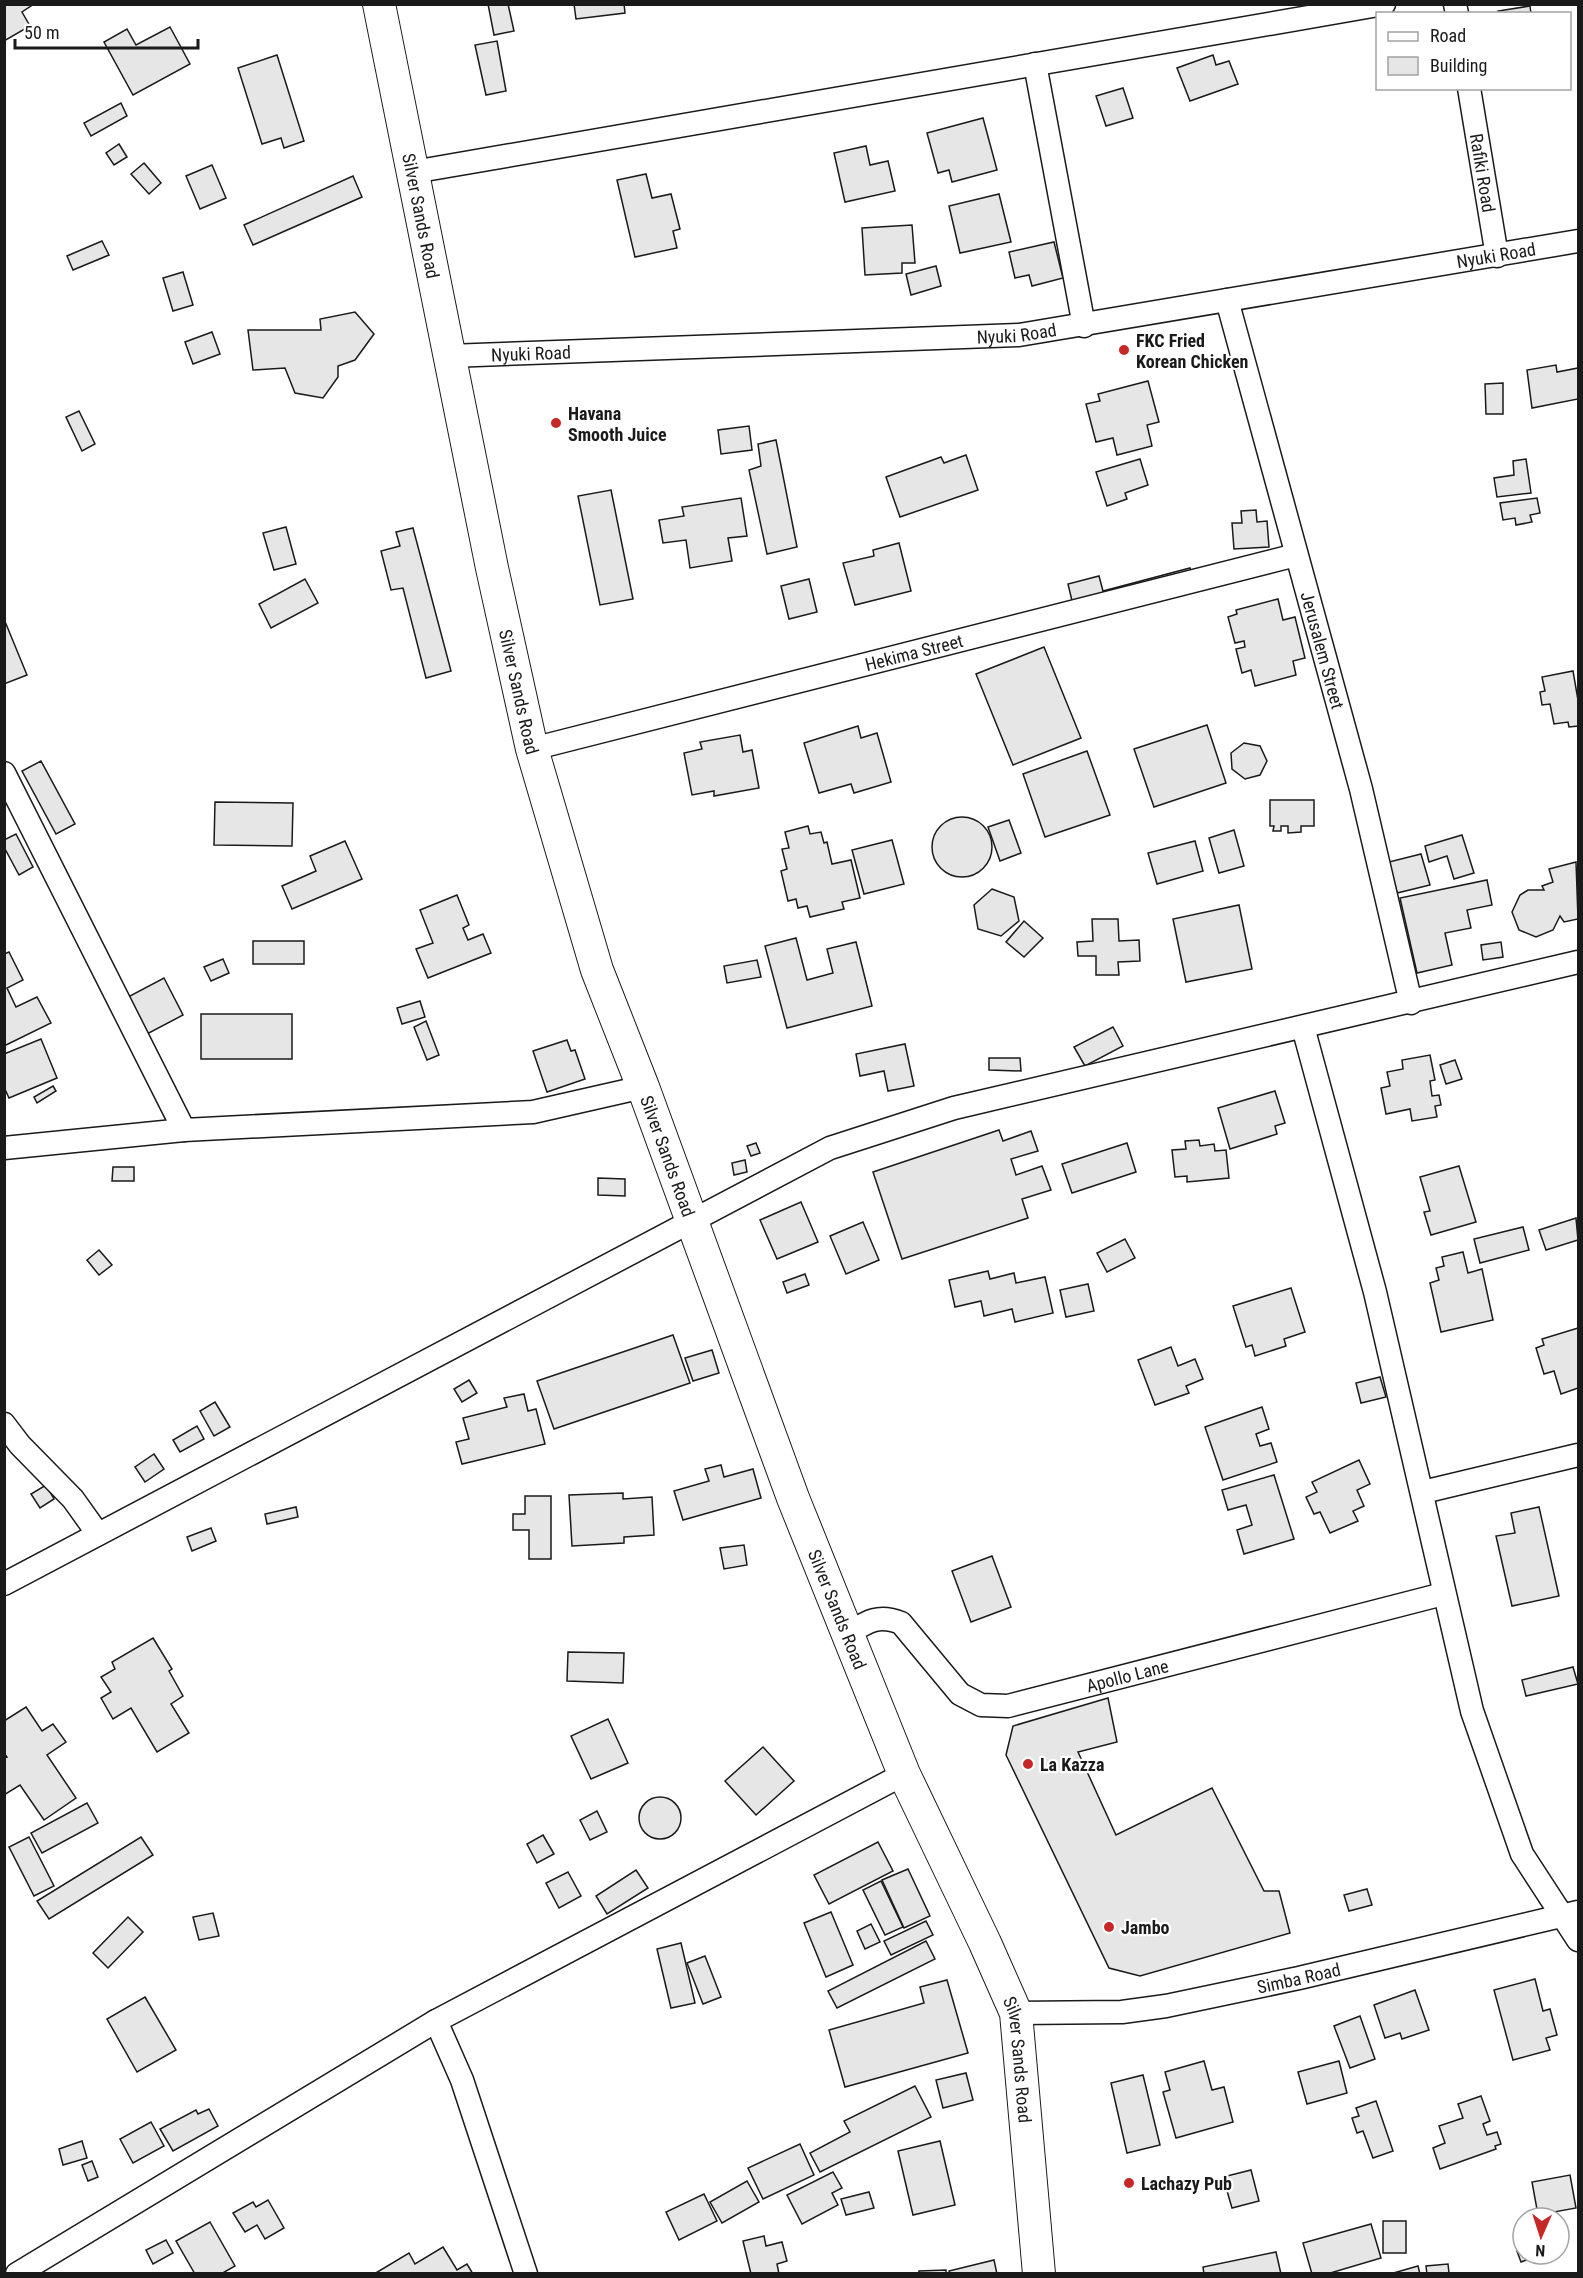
<svg xmlns="http://www.w3.org/2000/svg" width="1583" height="2278" font-family="'Roboto Condensed',sans-serif">
<rect width="100%" height="100%" fill="#fff"/>
<g fill="#e6e6e6" stroke="#1a1a1a" stroke-width="1.5">
<path d="M4 4H34L22 12 30 26 4 41Z"/>
<path d="M488 4H508L514 31 494 35Z"/>
<path d="M574 4H624L625 13 576 19Z"/>
<path d="M1530 6 1531 14H1499L1498 11Z"/>
<path d="M170 27 190 64 133 95 104 42 127 29 136 45Z"/>
<path d="M497 41 506 91 486 95 475 45Z"/>
<path d="M277 55 304 141 284 148 281 138 262 144 238 68Z"/>
<path d="M1213 55 1216 65 1229 61 1238 84 1190 101 1177 68Z"/>
<path d="M1123 88 1133 118 1106 126 1096 96Z"/>
<path d="M121 103 127 116 91 136 84 123Z"/>
<path d="M983 118 997 170 952 182 949 170 938 173 927 133Z"/>
<path d="M119 144 127 157 114 165 106 153Z"/>
<path d="M866 146 870 165 888 161 895 191 845 202 834 153Z"/>
<path d="M144 163 161 183 149 194 131 174Z"/>
<path d="M212 165 226 198 200 209 186 176Z"/>
<path d="M646 174 652 198 671 194 680 229 673 231 677 248 635 257 617 180Z"/>
<path d="M353 176 362 197 253 245 244 225Z"/>
<path d="M999 194 1011 242 960 253 949 206Z"/>
<path d="M912 225 915 263H902V273L865 275 862 228Z"/>
<path d="M102 241 109 255 73 270 67 256Z"/>
<path d="M1054 242 1063 278 1032 286 1029 275 1015 278 1009 252Z"/>
<path d="M936 266 941 286 911 295 906 274Z"/>
<path d="M183 272 193 305 173 311 163 278Z"/>
<path d="M355 312 374 334 355 360 338 366V377L323 398 295 393 285 368 253 370 248 330H321L320 319Z"/>
<path d="M212 332 220 354 193 364 185 342Z"/>
<path d="M1556 365 1557 372 1578 368V399L1532 408 1527 370Z"/>
<path d="M1148 381 1159 422 1147 425 1152 446 1117 455 1113 438 1096 442 1086 404 1100 401 1098 394Z"/>
<path d="M1503 383V414H1486L1485 384Z"/>
<path d="M79 411 95 444 82 451 66 417Z"/>
<path d="M749 426 752 450 721 454 718 430Z"/>
<path d="M776 440 797 547 767 554 749 470 761 466 758 444Z"/>
<path d="M966 455 978 490 900 517 886 477 941 457 944 463Z"/>
<path d="M1140 459 1148 485 1125 493 1127 499 1107 506 1096 472Z"/>
<path d="M1526 459 1531 493 1497 497 1494 478 1514 475 1513 461Z"/>
<path d="M611 490 633 599 600 605 578 496Z"/>
<path d="M741 498 747 536 728 538 732 561 690 568 686 540 663 543 659 520 684 516 682 507Z"/>
<path d="M1537 498 1540 513 1530 515 1532 522 1516 525 1515 518 1503 520 1500 503Z"/>
<path d="M1256 510 1257 522 1267 521 1269 547 1234 549 1232 523H1242L1241 511Z"/>
<path d="M286 527 296 564 274 570 263 533Z"/>
<path d="M413 528 451 671 426 678 403 588 391 590 381 551 400 546 396 532Z"/>
<path d="M899 543 911 591 855 605 843 563 874 556 873 550Z"/>
<path d="M1190 568 1192 574 1073 605 1068 584 1099 576 1103 591Z"/>
<path d="M305 579 318 603 271 628 259 604Z"/>
<path d="M809 579 817 612 789 619 781 586Z"/>
<path d="M1278 599 1283 620 1295 617 1305 658 1293 661 1296 675 1255 686 1251 670 1242 673 1236 649 1245 647 1244 641 1235 643 1228 617 1237 614 1236 610Z"/>
<path d="M4 619 27 675 4 684Z"/>
<path d="M1044 647 1081 738 1013 765 976 674Z"/>
<path d="M1573 671 1578 700V726L1569 727 1568 722 1554 724 1550 704 1542 705 1540 692 1545 691 1542 677Z"/>
<path d="M1207 725 1226 783 1154 807 1134 749Z"/>
<path d="M858 726 861 738 877 733 891 782 854 793 851 784 819 793 804 743Z"/>
<path d="M740 735 743 752 752 750 759 788 714 796V791L692 795 684 753 702 749 700 742Z"/>
<path d="M1244 743 1260 746 1267 761 1260 775 1245 779 1232 769 1231 753Z"/>
<path d="M1087 751 1110 815 1045 837 1023 774Z"/>
<path d="M41 761 75 824 56 834 22 771Z"/>
<path d="M1270 800H1314V826H1301V832L1288 833V826H1281V831H1273L1274 826H1270Z"/>
<path d="M215 802 293 803 292 846 214 845Z"/>
<circle cx="962" cy="847" r="30"/>
<path d="M1009 820 1021 853 1000 861 988 827Z"/>
<path d="M808 826 810 834 821 832 824 843 827 842 832 864 851 860 860 898 842 902 844 909 810 917 807 906 798 908 796 899 788 901 781 871 787 869 782 849 789 848 785 832Z"/>
<path d="M1234 830 1244 866 1219 873 1209 838Z"/>
<path d="M16 834 33 867 19 875 4 847V840Z"/>
<path d="M1462 835 1474 873 1454 879 1447 856 1429 862 1425 846Z"/>
<path d="M892 840 904 884 864 894 852 850Z"/>
<path d="M345 841 362 879 292 909 282 886 316 871 310 856Z"/>
<path d="M1195 841 1203 871 1157 884 1148 853Z"/>
<path d="M1421 854 1430 885 1397 893 1389 862Z"/>
<path d="M1576 862 1578 919 1564 922 1560 916 1553 930 1536 937 1519 930 1512 912 1520 895 1528 890H1544L1542 886 1553 882 1549 869Z"/>
<path d="M1487 880 1492 905 1467 910 1471 928 1445 933 1452 965 1417 973 1400 898Z"/>
<path d="M992 889 1014 897 1019 921 1001 936 978 929 974 905Z"/>
<path d="M457 895 469 925 463 928 468 940 483 934 491 953 428 978 416 949 433 943 420 910Z"/>
<path d="M1239 905 1252 969 1186 982 1173 919Z"/>
<path d="M1092 919H1118L1119 941 1139 940 1140 961 1118 962 1119 975H1096V956H1078L1077 942 1093 941Z"/>
<path d="M1024 921 1043 938 1024 957 1006 942Z"/>
<path d="M796 938 807 980 833 973 827 949 856 942 872 1006 787 1028 765 946Z"/>
<rect x="253" y="941" width="51" height="23"/>
<path d="M1501 942 1503 957 1483 960 1481 945Z"/>
<path d="M9 952 23 980 7 988 16 1007 37 997 51 1023 4 1046V954Z"/>
<path d="M223 959 229 973 211 981 204 967Z"/>
<path d="M757 960 761 977 727 983 724 966Z"/>
<path d="M164 978 183 1015 147 1034 128 997Z"/>
<path d="M420 1001 425 1017 402 1024 397 1008Z"/>
<rect x="201" y="1014" width="91" height="45"/>
<path d="M426 1021 439 1055 427 1060 414 1027Z"/>
<path d="M1113 1027 1123 1046 1085 1066 1074 1047Z"/>
<path d="M41 1039 57 1078 9 1098 4 1087V1054Z"/>
<path d="M567 1040 571 1051 575 1050 585 1079 547 1092 533 1051Z"/>
<path d="M905 1044 914 1086 888 1091 884 1071 860 1076 856 1054Z"/>
<path d="M1430 1055 1435 1080 1430 1081 1432 1096 1439 1095 1441 1105 1435 1106 1437 1117 1412 1121 1410 1109 1386 1114 1381 1088 1390 1086 1387 1072 1403 1069 1402 1060Z"/>
<path d="M989 1058H1020L1021 1071 989 1070Z"/>
<path d="M1455 1060 1462 1079 1446 1084 1440 1065Z"/>
<path d="M53 1086 56 1091 37 1103 34 1097Z"/>
<path d="M1275 1091 1285 1123 1275 1126 1277 1134 1230 1149 1218 1108Z"/>
<path d="M999 1130 1003 1141 1031 1131 1038 1151 1011 1159 1016 1175 1042 1166 1051 1190 1022 1199 1028 1218 902 1259 873 1172Z"/>
<path d="M1199 1140 1200 1146 1214 1144 1215 1151 1226 1150 1229 1178 1187 1182V1176L1175 1177 1172 1150 1186 1149 1185 1141Z"/>
<path d="M756 1143 760 1153 751 1156 747 1146Z"/>
<path d="M1127 1143 1136 1172 1072 1193 1062 1164Z"/>
<path d="M745 1160 747 1172 734 1175 732 1163Z"/>
<path d="M1459 1166 1476 1222 1431 1235 1424 1212 1430 1211 1420 1177Z"/>
<path d="M113 1167H134V1181H112Z"/>
<path d="M598 1178 625 1179V1196L598 1195Z"/>
<path d="M801 1202 818 1242 777 1259 760 1220Z"/>
<path d="M1576 1218 1578 1240 1546 1250 1539 1230Z"/>
<path d="M863 1222 879 1260 846 1274 830 1236Z"/>
<path d="M1523 1227 1529 1250 1480 1263 1474 1239Z"/>
<path d="M1125 1239 1135 1258 1107 1272 1097 1253Z"/>
<path d="M99 1250 112 1265 99 1275 87 1260Z"/>
<path d="M1463 1252 1468 1273 1482 1269 1493 1320 1441 1332 1430 1283 1439 1280 1436 1268 1444 1266 1442 1257Z"/>
<path d="M988 1271 990 1279 1014 1273 1016 1283 1045 1277 1053 1313 1015 1322 1012 1309 984 1316 981 1301 955 1307 949 1280Z"/>
<path d="M805 1274 809 1285 787 1293 783 1282Z"/>
<path d="M1088 1284 1094 1311 1066 1317 1060 1290Z"/>
<path d="M1291 1288 1305 1332 1284 1339 1286 1346 1255 1356 1252 1345 1246 1347 1233 1306Z"/>
<path d="M1578 1328V1388L1561 1394 1554 1371 1544 1374 1536 1348 1544 1345 1542 1339Z"/>
<path d="M673 1335 690 1383 554 1429 537 1381Z"/>
<path d="M1171 1347 1178 1366 1195 1359 1203 1379 1186 1386 1189 1393 1155 1405 1138 1360Z"/>
<path d="M712 1350 719 1373 693 1381 685 1358Z"/>
<path d="M1380 1377 1386 1397 1361 1403 1356 1383Z"/>
<path d="M469 1380 477 1393 462 1402 454 1389Z"/>
<path d="M524 1394 528 1411 536 1409 545 1444 462 1464 456 1442 469 1439 463 1418 507 1407 504 1398Z"/>
<path d="M215 1402 230 1427 214 1436 200 1411Z"/>
<path d="M1262 1407 1269 1429 1256 1434 1260 1446 1271 1443 1277 1462 1223 1480 1205 1427Z"/>
<path d="M197 1426 204 1439 180 1452 173 1440Z"/>
<path d="M154 1454 164 1469 145 1482 135 1467Z"/>
<path d="M1359 1460 1370 1484 1357 1490 1364 1506 1353 1511 1358 1521 1330 1533 1320 1512 1314 1514 1306 1497 1317 1492 1312 1482Z"/>
<path d="M721 1465 724 1477 753 1469 761 1498 683 1520 674 1491 709 1481 705 1469Z"/>
<path d="M1274 1475 1294 1539 1244 1554 1237 1530 1252 1525 1246 1505 1228 1510 1222 1490Z"/>
<path d="M46 1485 54 1499 40 1508 31 1494Z"/>
<path d="M623 1493V1499L652 1497 654 1535 624 1537V1543L572 1546 569 1495Z"/>
<path d="M525 1496H551V1559H529V1530H513V1514H525Z"/>
<path d="M296 1507 298 1517 267 1524 265 1514Z"/>
<path d="M1539 1507 1559 1596 1512 1606 1496 1536 1515 1533 1511 1513Z"/>
<path d="M211 1528 216 1541 192 1551 187 1537Z"/>
<path d="M744 1545 747 1565 724 1569 720 1548Z"/>
<path d="M992 1556 1011 1607 971 1622 952 1571Z"/>
<path d="M153 1638 172 1669 169 1671 183 1696 171 1704 189 1733 157 1752 131 1708 113 1719 101 1698 111 1692 101 1677 115 1669 112 1662Z"/>
<path d="M568 1652 624 1653 623 1683 567 1681Z"/>
<path d="M1573 1667 1578 1684 1526 1696 1522 1680Z"/>
<path d="M1108 1698 1117 1742 1078 1752 1116 1835 1212 1788 1264 1891H1279L1290 1933 1140 1976 1109 1968 1006 1755 1013 1726Z"/>
<path d="M26 1707 42 1731 53 1724 66 1742 47 1755 76 1798 44 1820 20 1785 4 1795V1758L7 1757 4 1753V1721Z"/>
<path d="M608 1719 628 1763 591 1779 571 1736Z"/>
<path d="M763 1747 794 1781 756 1815 725 1781Z"/>
<circle cx="660" cy="1818" r="21"/>
<path d="M87 1803 98 1823 42 1853 31 1833Z"/>
<path d="M597 1811 607 1832 590 1840 580 1820Z"/>
<path d="M543 1835 554 1854 537 1863 527 1844Z"/>
<path d="M29 1837 54 1886 34 1896 9 1847Z"/>
<path d="M141 1837 153 1855 49 1919 37 1901Z"/>
<path d="M878 1842 893 1871 829 1904 814 1875Z"/>
<path d="M908 1869 930 1916 904 1928 882 1880Z"/>
<path d="M636 1870 648 1888 607 1914 596 1896Z"/>
<path d="M568 1872 581 1896 559 1908 546 1883Z"/>
<path d="M881 1881 903 1927 885 1935 863 1890Z"/>
<path d="M1367 1889 1372 1905 1349 1911 1344 1895Z"/>
<path d="M831 1912 853 1965 826 1977 804 1923Z"/>
<path d="M213 1913 219 1936 199 1940 193 1917Z"/>
<path d="M128 1917 143 1932 108 1968 93 1953Z"/>
<path d="M926 1921 933 1935 891 1955 884 1941Z"/>
<path d="M871 1924 880 1942 865 1949 857 1931Z"/>
<path d="M926 1941 935 1959 837 2008 828 1991Z"/>
<path d="M681 1943 695 2003 671 2008 657 1949Z"/>
<path d="M705 1956 721 1997 703 2004 687 1963Z"/>
<path d="M1535 1979 1543 2011 1550 2009 1557 2035 1546 2038 1550 2050 1513 2060 1494 1990Z"/>
<path d="M947 1980 968 2053 845 2087 829 2030 924 2003 920 1987Z"/>
<path d="M1415 1990 1429 2030 1402 2039 1400 2033 1385 2038 1374 2005Z"/>
<path d="M145 1997 176 2050 137 2072 107 2019Z"/>
<path d="M1360 2016 1375 2059 1350 2068 1334 2026Z"/>
<path d="M1204 2061 1212 2090 1224 2087 1233 2122 1176 2138 1163 2092 1170 2090 1165 2072Z"/>
<path d="M1339 2061 1347 2093 1307 2104 1298 2072Z"/>
<path d="M966 2073 973 2100 943 2108 936 2080Z"/>
<path d="M1143 2075 1160 2145 1127 2153 1111 2083Z"/>
<path d="M915 2086 931 2117 820 2172 810 2153 850 2132 844 2121Z"/>
<path d="M1481 2096 1490 2121 1483 2124 1487 2135 1497 2132 1501 2144 1495 2146 1496 2149 1440 2169 1433 2148 1445 2143 1439 2126 1463 2118 1458 2104Z"/>
<path d="M1376 2101 1393 2151 1373 2158 1363 2131 1357 2133 1352 2118 1359 2116 1356 2108Z"/>
<path d="M209 2109 218 2126 173 2151 160 2129 196 2110 198 2114Z"/>
<path d="M151 2122 164 2146 133 2163 120 2139Z"/>
<path d="M82 2141 87 2158 63 2165 59 2149Z"/>
<path d="M940 2141 955 2205 913 2215 898 2151Z"/>
<path d="M800 2144 814 2175 763 2199 748 2168Z"/>
<path d="M92 2161 98 2177 88 2181 82 2165Z"/>
<path d="M1251 2170 1259 2201 1232 2208 1223 2177Z"/>
<path d="M833 2172 842 2188 832 2193 838 2205 802 2224 787 2195Z"/>
<path d="M1570 2175 1576 2208 1538 2215 1532 2182Z"/>
<path d="M747 2181 759 2202 722 2223 710 2202Z"/>
<path d="M869 2192 874 2208 846 2215 841 2199Z"/>
<path d="M704 2194 717 2221 679 2240 666 2212Z"/>
<path d="M268 2200 284 2228 265 2239 257 2225 245 2232 233 2213 253 2202 256 2207Z"/>
<rect x="1383" y="2221" width="23" height="32"/>
<path d="M210 2222 235 2266 221 2274H195L176 2241Z"/>
<path d="M1371 2224 1381 2258 1327 2274H1312L1303 2243Z"/>
<path d="M764 2236 766 2246 782 2242 787 2261 777 2264 779 2274H751L743 2241Z"/>
<path d="M166 2240 173 2253 153 2264 146 2250Z"/>
<path d="M443 2247 457 2270 467 2264 473 2274H374L409 2253 415 2264Z"/>
<path d="M1523 2248V2254H1542L1521 2262 1517 2251Z"/>
<path d="M1276 2252 1281 2274H1204L1203 2267Z"/>
<path d="M994 2260 997 2274H950L949 2271Z"/>
<path d="M1448 2264 1449 2273 1460 2274H1427L1426 2266Z"/>
<path d="M1418 2266 1420 2274H1390Z"/>
<path d="M946 2270V2274H919V2271Z"/>
</g>
<g fill="none" stroke-linecap="round" stroke-linejoin="round">
<g stroke="#1a1a1a" stroke-width="25">
<g id="street">
<path d="M1455 4 1457 14"/>
<path d="M1035 64 1084 326"/>
<path id="s1" d="M1469 88 1497 256"/>
<path d="M413 172 1384 4"/>
<path id="s2" d="M1227 300 1361 789 1411 1003"/>
<path id="s3" d="M449 356 1019 335 1578 241"/>
<path id="s4" d="M532 749 1296 555"/>
<path d="M4 773 184 1130"/>
<path d="M1303 1027 1375 1292 1472 1711 1522 1854 1578 1940"/>
<path d="M4 1148 184 1130 533 1112 643 1087"/>
<path d="M4 1424 20 1445 73 1499 98 1534"/>
<path d="M1423 1492 1578 1455"/>
<path d="M4 1584 830 1148 954 1108 1578 962"/>
<path id="s5" d="M849 1633C868 1621 879 1614 901 1623L960 1694 981 1705 1008 1706 1443 1594"/>
<path id="s6" d="M1016 2013 1122 2012 1166 2006 1299 1978 1578 1912"/>
<path d="M436 2021 462 2080 526 2274"/>
<path d="M17 2274 436 2021 904 1774"/>
</g>
</g>
<g stroke="#1a1a1a" stroke-width="34">
<g id="secondary">
<path id="s7" d="M379 4 492 568 532 749 597 970 643 1087 793 1498 904 1774 985 1943 1016 2013 1039 2274"/>
</g>
</g>
<use href="#street" stroke="#fff" stroke-width="22"/>
<use href="#secondary" stroke="#fff" stroke-width="32"/>
</g>
<g fill="#c62828" stroke="#fff" stroke-width="2">
<circle cx="1124" cy="350" r="6"/>
<circle cx="556" cy="423" r="6"/>
<circle cx="1028" cy="1764" r="6"/>
<circle cx="1109" cy="1927" r="6"/>
<circle cx="1129" cy="2183" r="6"/>
</g>
<g text-anchor="middle" dominant-baseline="central" stroke-width="4.5" stroke-linejoin="round" paint-order="stroke">
<g font-size="18" fill="#1a1a1a" stroke="#fff">
<text stroke="none"><textPath href="#s1" startOffset="86">Rafiki Road</textPath></text>
<text stroke="none"><textPath href="#s7" startOffset="216">Silver Sands Road</textPath></text>
<text stroke="none"><textPath href="#s3" startOffset="1054">Nyuki Road</textPath></text>
<text stroke="none"><textPath href="#s3" startOffset="568">Nyuki Road</textPath></text>
<text stroke="none"><textPath href="#s3" startOffset="82">Nyuki Road</textPath></text>
<text stroke="none"><textPath href="#s2" startOffset="363">Jerusalem Street</textPath></text>
<text stroke="none"><textPath href="#s4" startOffset="394">Hekima Street</textPath></text>
<text stroke="none"><textPath href="#s7" startOffset="702">Silver Sands Road</textPath></text>
<text stroke="none"><textPath href="#s7" startOffset="1190">Silver Sands Road</textPath></text>
<text stroke="none"><textPath href="#s7" startOffset="1674">Silver Sands Road</textPath></text>
<text stroke="none"><textPath href="#s5" startOffset="322">Apollo Lane</textPath></text>
<text stroke="none"><textPath href="#s6" startOffset="286">Simba Road</textPath></text>
<text stroke="none"><textPath href="#s7" startOffset="2162">Silver Sands Road</textPath></text>
</g>
<g font-size="18" font-weight="bold" fill="#1a1a1a" stroke="#fff" text-anchor="start">
<text x="1136" y="340">FKC Fried<tspan x="1136" dy="21">Korean Chicken</tspan></text>
<text x="568" y="413">Havana<tspan x="568" dy="21">Smooth Juice</tspan></text>
<text x="1040" y="1764">La Kazza</text>
<text x="1121" y="1927">Jambo</text>
<text x="1141" y="2183">Lachazy Pub</text>
</g>
</g>
<rect width="1583" height="2278" fill="none" stroke="#1a1a1a" stroke-width="12"/>
<rect x="1376" y="12" width="195" height="78" fill="#ffffff" stroke="#a3a3a3" stroke-width="1.5"/>
<rect x="1388" y="32" width="30" height="9" fill="#ffffff" stroke="#a3a3a3" stroke-width="1.5"/>
<text x="1430" y="42" font-size="18" fill="#1a1a1a">Road</text>
<rect x="1388" y="57" width="30" height="18" fill="#e6e6e6" stroke="#a3a3a3" stroke-width="1.5"/>
<text x="1430" y="72" font-size="18" fill="#1a1a1a">Building</text>
<g transform="translate(1541 2236) rotate(183)"><circle r="28" fill="#ffffff" stroke="#a3a3a3" stroke-width="1.5"/>
<path d="M0-4.5L10 22L0 15L-10 22Z" fill="#c62828"/>
<text y="-9" font-size="16" font-weight="bold" text-anchor="middle" fill="#1a1a1a">N</text>
</g>
<path d="M15 39v9h183v-9" fill="none" stroke="#1a1a1a" stroke-width="3"/>
<text x="24" y="39" font-size="18" fill="#1a1a1a" stroke="#ffffff" stroke-width="4.5" paint-order="stroke">50 m</text>
</svg>
